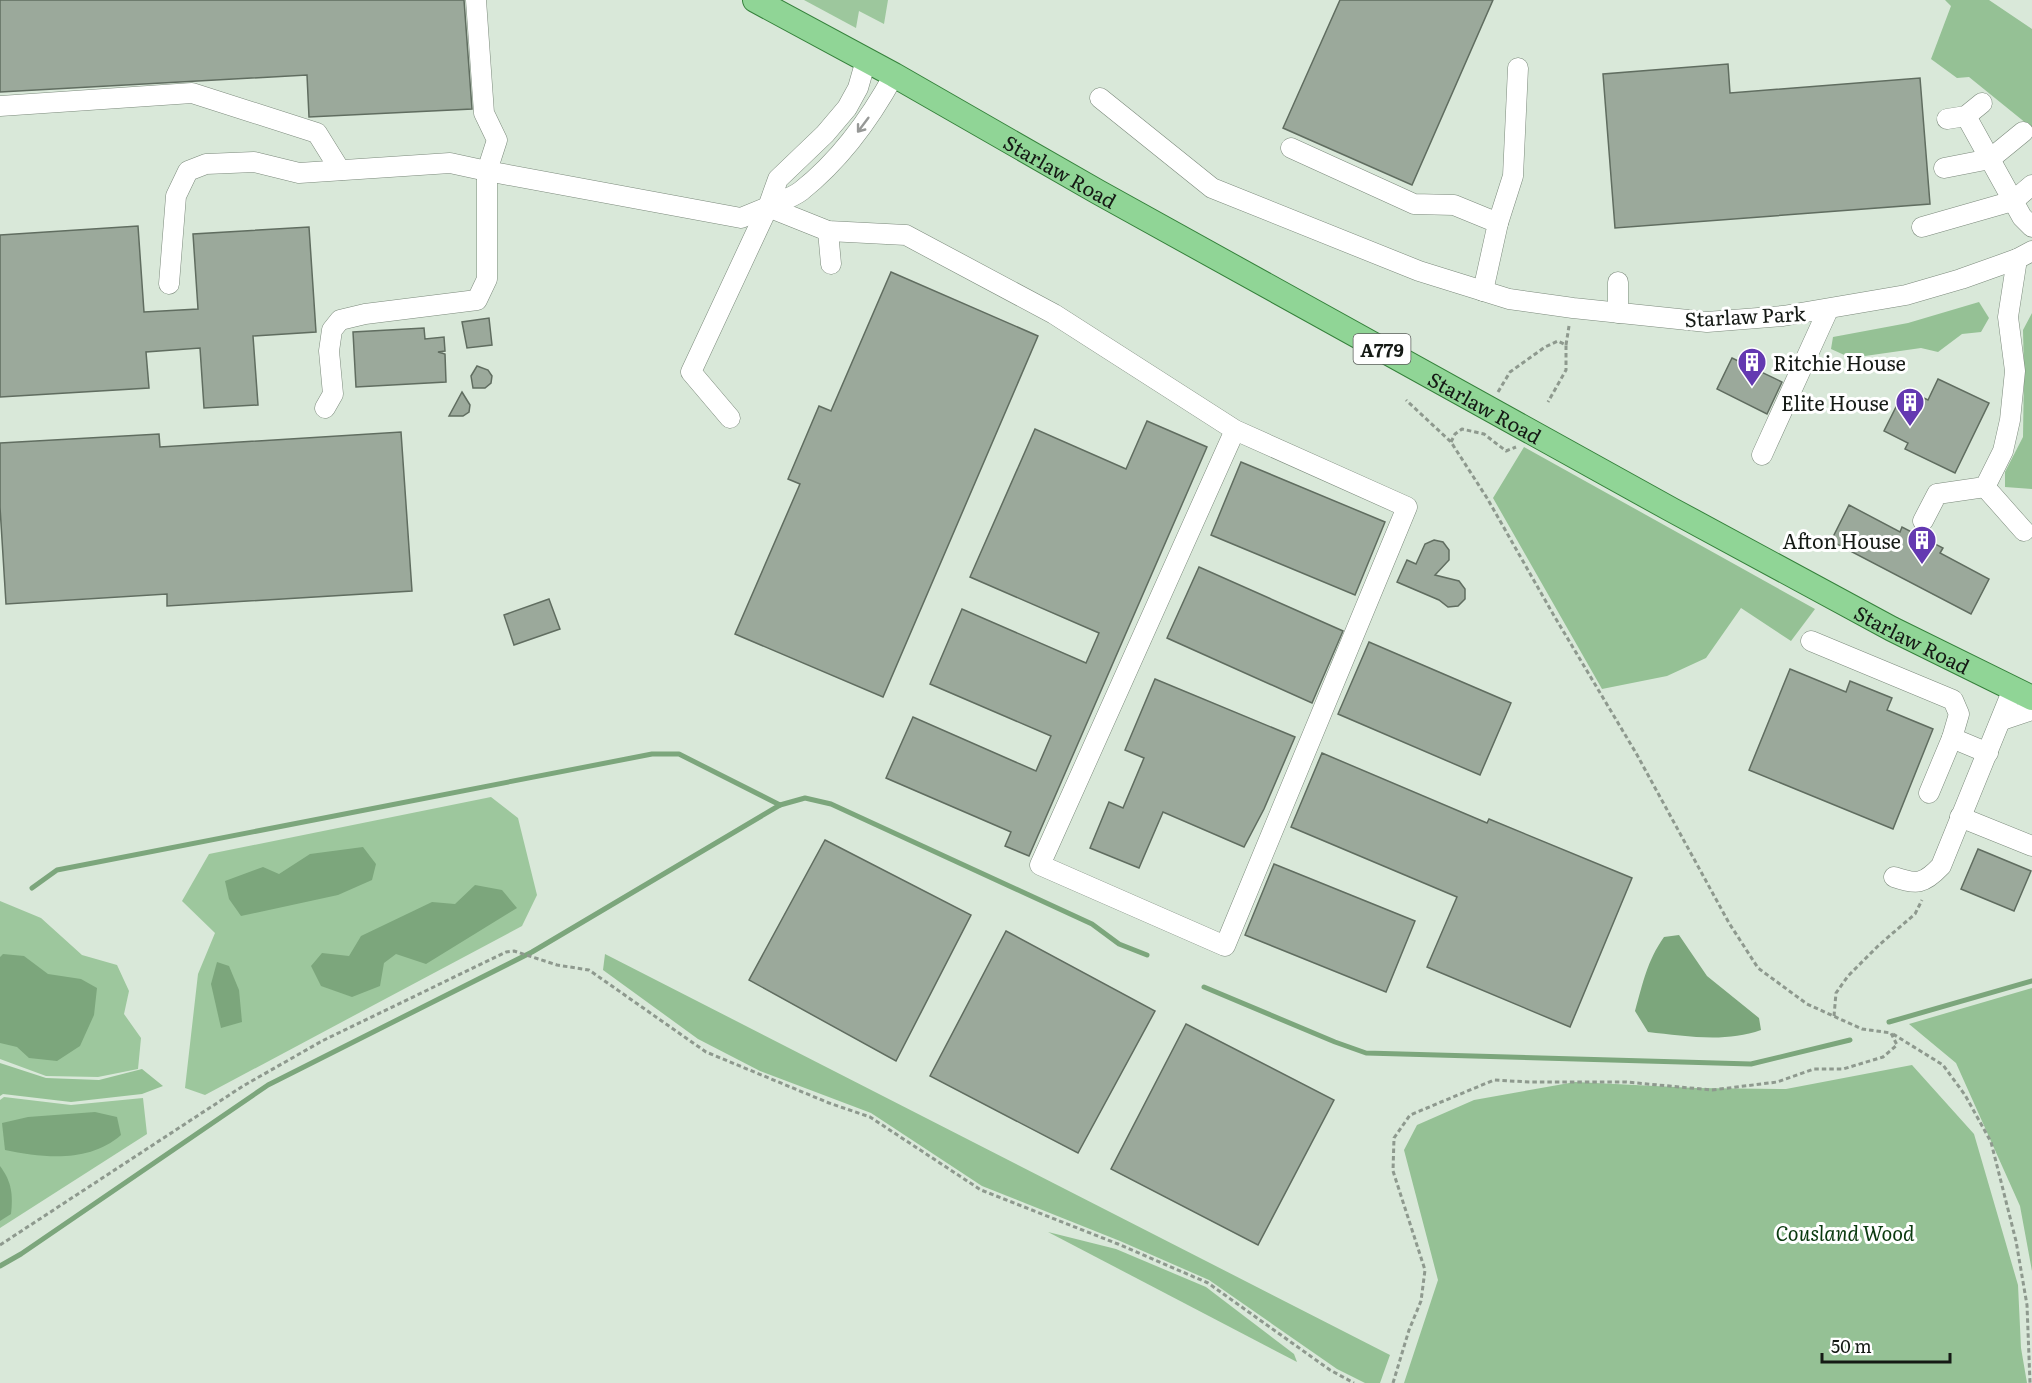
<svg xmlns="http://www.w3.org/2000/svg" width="2032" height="1383" font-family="Literata,serif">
<rect width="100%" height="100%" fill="#d9e8d9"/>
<g fill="#9dc79d">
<path d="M804 0H888L884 24 859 11 856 28Z"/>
<path d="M491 797 518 818 537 895 522 926 205 1095 185 1088 198 974 215 933 182 901 209 854Z"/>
<path d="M0 901 41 918 82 955 117 965 129 991 124 1014 141 1038 138 1069 98 1077 46 1076 0 1059Z"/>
<path d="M4 1097 71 1105 143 1098 147 1134 0 1228V1100Z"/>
</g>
<g fill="#95c195">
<path d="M1945 0H1989L2032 29V128L1969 77 1957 78 1931 59 1951 6Z"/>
<path d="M1979 302 1989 318 1981 332 1962 334 1938 352 1921 348 1851 358 1831 349 1833 337 1908 323Z"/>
<path d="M2032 313V489L2005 487V472L2023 437 2024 372 2023 330Z"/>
<path d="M1524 447 1815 609 1791 641 1741 608 1706 658 1667 676 1602 689 1493 498Z"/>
<path d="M605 954 1390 1355 1380 1383H1365L1337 1369 1209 1280 1120 1241 982 1186 871 1113 760 1071 698 1039 603 970Z"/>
<path d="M2032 988V1271L2020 1206 1956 1063 1909 1024Z"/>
<path d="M0 1063 46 1078 99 1080 142 1069 163 1086 142 1094 71 1102 3 1094 0 1096Z"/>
<path d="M1912 1065 1974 1134 2018 1285 2021 1348 2027 1383H1404L1438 1280 1404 1150 1417 1125 1474 1100 1575 1082 1695 1088 1786 1089Z"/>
<path d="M1048 1232 1116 1249 1206 1287 1294 1354 1297 1362Z"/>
</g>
<g fill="#7ca67c">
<path d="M363 847 376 864 372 880 338 895 241 916 229 899 225 881 263 867 279 874 310 854Z"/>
<path d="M475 885 502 890 517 908 426 964 396 954 384 963 380 986 352 997 321 986 311 966 322 953 349 956 361 936 432 902 455 904Z"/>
<path d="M1679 935 1707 976 1759 1018 1761 1030C1725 1043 1685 1036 1648 1032L1635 1011C1643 983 1647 961 1664 937Z"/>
<path d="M3 954 24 956 48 974 81 979 97 988 94 1015 80 1046 57 1061 29 1058 17 1047 0 1043V957Z"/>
<path d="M217 962 229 966 239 990 242 1022 221 1028 211 984Z"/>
<path d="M95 1112 117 1117 121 1135C89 1163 44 1158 5 1150L2 1123 28 1117Z"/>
<path d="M0 1166C12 1182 13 1195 11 1214L0 1221Z"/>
</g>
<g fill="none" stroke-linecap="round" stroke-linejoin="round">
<g stroke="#7ca67c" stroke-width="5">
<path d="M32 888 57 870 652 754H679L780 805 805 798 831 804 1092 924 1119 944 1147 955"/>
<path d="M1204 987 1335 1042 1366 1053 1751 1064 1850 1040"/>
<path d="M1889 1022 2032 981"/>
<path d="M0 1266 21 1254 268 1085 532 952 780 805"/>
</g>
</g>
<g fill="#9ba99b" stroke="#606d60" stroke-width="1.5">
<path d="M0 0H464L472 109 309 117 307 75 0 92Z"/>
<path d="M1340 0H1493L1412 185 1283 128Z"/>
<path d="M1728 64 1730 93 1920 78 1930 204 1615 228 1603 74Z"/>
<path d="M138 226 144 312 198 309 193 234 309 227 316 332 253 336 258 405 204 408 200 348 146 352 149 388 0 397V235Z"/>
<path d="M891 272 1038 336 883 697 735 634 800 484 788 479 819 406 831 411Z"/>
<path d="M489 318 492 345 467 348 462 322Z"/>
<path d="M424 328 425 339 444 337 445 351 438 352 445 354 446 382 356 387 353 332Z"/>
<path d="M1732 358 1782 382 1767 414 1717 389Z"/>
<path d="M477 366 488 370 492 376 491 383 485 388H473L471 376Z"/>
<path d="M1938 379 1989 403 1955 473 1905 449 1908 443 1884 431 1905 389 1928 400Z"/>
<path d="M462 392 470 405 469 412 463 416H449Z"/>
<path d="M1147 421 1207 447 1029 856 1005 846 1011 832 886 778 913 717 1036 771 1051 736 930 684 962 609 1086 663 1099 633 970 577 1035 429 1126 469Z"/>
<path d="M401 432 412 591 167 606V594L6 604 0 507V443L159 434 160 447Z"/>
<path d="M1241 462 1385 522 1355 595 1211 535Z"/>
<path d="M1849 505 1900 532 1902 527 1943 548 1940 553 1989 579 1971 614 1831 541Z"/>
<path d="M1434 540 1443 542 1449 550V560L1435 575 1459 581 1465 589V599L1458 606 1448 607 1439 600 1397 582 1407 560 1416 564 1425 544Z"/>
<path d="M1199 567 1343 631 1312 703 1167 638Z"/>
<path d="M549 599 560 629 514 645 504 615Z"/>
<path d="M1369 642 1511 703 1480 775 1338 714Z"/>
<path d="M1790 669 1846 692 1850 681 1892 698 1887 710 1933 729 1893 829 1749 770Z"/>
<path d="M1155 679 1295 737 1264 809 1244 847 1163 812 1139 868 1090 848 1109 802 1123 808 1144 758 1125 750Z"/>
<path d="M1322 753 1487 823 1489 819 1632 878 1570 1027 1427 967 1457 897 1291 827Z"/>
<path d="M825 840 971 915 896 1061 749 980Z"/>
<path d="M1978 849 2031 871 2014 911 1961 889Z"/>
<path d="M1274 864 1415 921 1386 992 1245 935Z"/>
<path d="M1006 931 1155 1011 1078 1153 930 1076Z"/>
<path d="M1186 1024 1334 1100 1258 1245 1111 1169Z"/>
</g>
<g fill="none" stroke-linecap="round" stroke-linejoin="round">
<g stroke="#7b897b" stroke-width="21">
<g id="minor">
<path d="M866 60 858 88 847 108 825 134 778 179 768 207C778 202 792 198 801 191 840 160 870 119 894 75"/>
<path d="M1100 98 1212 188 1419 271 1509 299 1573 308 1707 322 1783 316 1906 295 1961 279 2017 259 2032 251"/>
<path d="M0 106 192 93 317 133 340 170"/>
<path d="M1966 116 2022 217 2032 227"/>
<path d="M1947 119 1966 116 1982 103"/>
<path d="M1291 148 1414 204 1454 205 1498 223 1483 291"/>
<path d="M1944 168 1990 159 2023 132"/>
<path d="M1498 223 1513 176 1518 68"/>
<path d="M1922 227 2013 201 2032 185"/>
<path d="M828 231 831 264"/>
<path d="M169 284 176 196 188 171 206 164 254 162 299 173 450 163 487 171 741 218 768 207 828 231 906 235 1054 314 1235 430 1407 507 1225 946 1040 865 1235 430"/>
<path d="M1618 313V282"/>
<path d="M325 408 333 394 329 351 332 330 340 320 365 314 477 300 487 279V171L497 140 484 113 476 0"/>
<path d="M730 418 691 372 768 207"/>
<path d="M1762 455 1828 310"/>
<path d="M1985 487 2024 531"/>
<path d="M1923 521 1937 494 1985 487 2003 451 2010 420 2015 371 2008 317 2017 259"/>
<path d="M1811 641 1953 700 1959 714 1952 738 1988 753"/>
<path d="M2002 720 2032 710"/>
<path d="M1929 793 1952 738"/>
<path d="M1960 817 2032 846"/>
<path d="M1894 877C1917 885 1924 884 1941 866L2013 689"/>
</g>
</g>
<g stroke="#35813b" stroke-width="26">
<g id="major">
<path id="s1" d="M755 0 894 75 1098 192 1672 510 1892 629 2032 698"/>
</g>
</g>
<g stroke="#8e998e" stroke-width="3" stroke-dasharray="4.5 3" stroke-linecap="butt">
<path d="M1566 345 1569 326"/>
<path d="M1498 392 1510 372 1545 347 1558 341 1566 345V370L1548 402"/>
<path d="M1451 442 1455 434 1462 429 1484 434 1506 451 1516 447"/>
<path d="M1834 1016 1836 993 1848 976 1879 945 1915 914 1922 900"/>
<path d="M1893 1034 1943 1065 1965 1095 1991 1142 2016 1241 2027 1305 2030 1383"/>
<path d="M0 1245 243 1086 322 1041 506 952 514 951 557 965 589 970 706 1052 829 1103 870 1117 981 1190 1118 1244 1208 1283 1330 1370 1354 1383"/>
<path d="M1393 1383 1409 1330 1421 1301 1425 1270 1393 1171 1394 1138 1410 1115 1494 1080 1529 1082H1626L1712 1090 1777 1082 1814 1069H1843L1883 1057 1897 1045 1891 1033 1862 1029 1807 1004 1758 968 1729 923 1636 753 1553 614 1487 498 1451 442 1406 400"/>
</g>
<use href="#minor" stroke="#fff" stroke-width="20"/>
<use href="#major" stroke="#90d596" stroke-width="24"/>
</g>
<defs><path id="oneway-shaft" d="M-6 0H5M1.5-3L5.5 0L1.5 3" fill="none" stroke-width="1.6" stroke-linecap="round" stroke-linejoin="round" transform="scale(1.5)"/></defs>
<use stroke="#969896" href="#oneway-shaft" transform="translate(863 125) rotate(127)"/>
<defs>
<g id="building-pin" transform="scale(1.5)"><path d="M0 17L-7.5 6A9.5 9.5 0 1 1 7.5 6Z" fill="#6439b1" stroke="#fff"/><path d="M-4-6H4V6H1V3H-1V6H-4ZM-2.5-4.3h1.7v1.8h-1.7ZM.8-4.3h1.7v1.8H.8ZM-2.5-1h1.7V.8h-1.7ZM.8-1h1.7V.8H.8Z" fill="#fff"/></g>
</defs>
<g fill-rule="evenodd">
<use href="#building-pin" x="1752" y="362"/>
<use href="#building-pin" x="1910" y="402"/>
<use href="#building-pin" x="1922" y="540"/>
</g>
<g text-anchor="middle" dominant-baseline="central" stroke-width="6" stroke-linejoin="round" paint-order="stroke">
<rect fill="#fff" stroke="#5b5f5b" stroke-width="1.5" x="1353.5" y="334" width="57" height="30" rx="4.5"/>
<g font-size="18" font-weight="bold" fill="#151a15">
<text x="1382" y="349">A779</text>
</g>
<g font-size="20" fill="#151a15" stroke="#fff">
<text stroke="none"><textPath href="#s1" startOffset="350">Starlaw Road</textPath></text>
<text transform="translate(1745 315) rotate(-3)">Starlaw Park</text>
<text stroke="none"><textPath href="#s1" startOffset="836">Starlaw Road</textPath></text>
<text stroke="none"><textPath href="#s1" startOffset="1322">Starlaw Road</textPath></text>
</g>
<g font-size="20" fill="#151a15" stroke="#fff" text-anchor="end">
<text x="1773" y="362" text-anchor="start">Ritchie House</text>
<text x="1889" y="402">Elite House</text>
<text x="1901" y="540">Afton House</text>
</g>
<g font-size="20" font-style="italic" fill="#09390e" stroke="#fff">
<text x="1845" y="1232">Cousland Wood</text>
</g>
</g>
<path d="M1822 1353v9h128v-9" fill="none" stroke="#151a15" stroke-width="3"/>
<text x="1831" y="1353" font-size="18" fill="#151a15" stroke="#ffffff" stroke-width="4.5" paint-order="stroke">50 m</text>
</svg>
